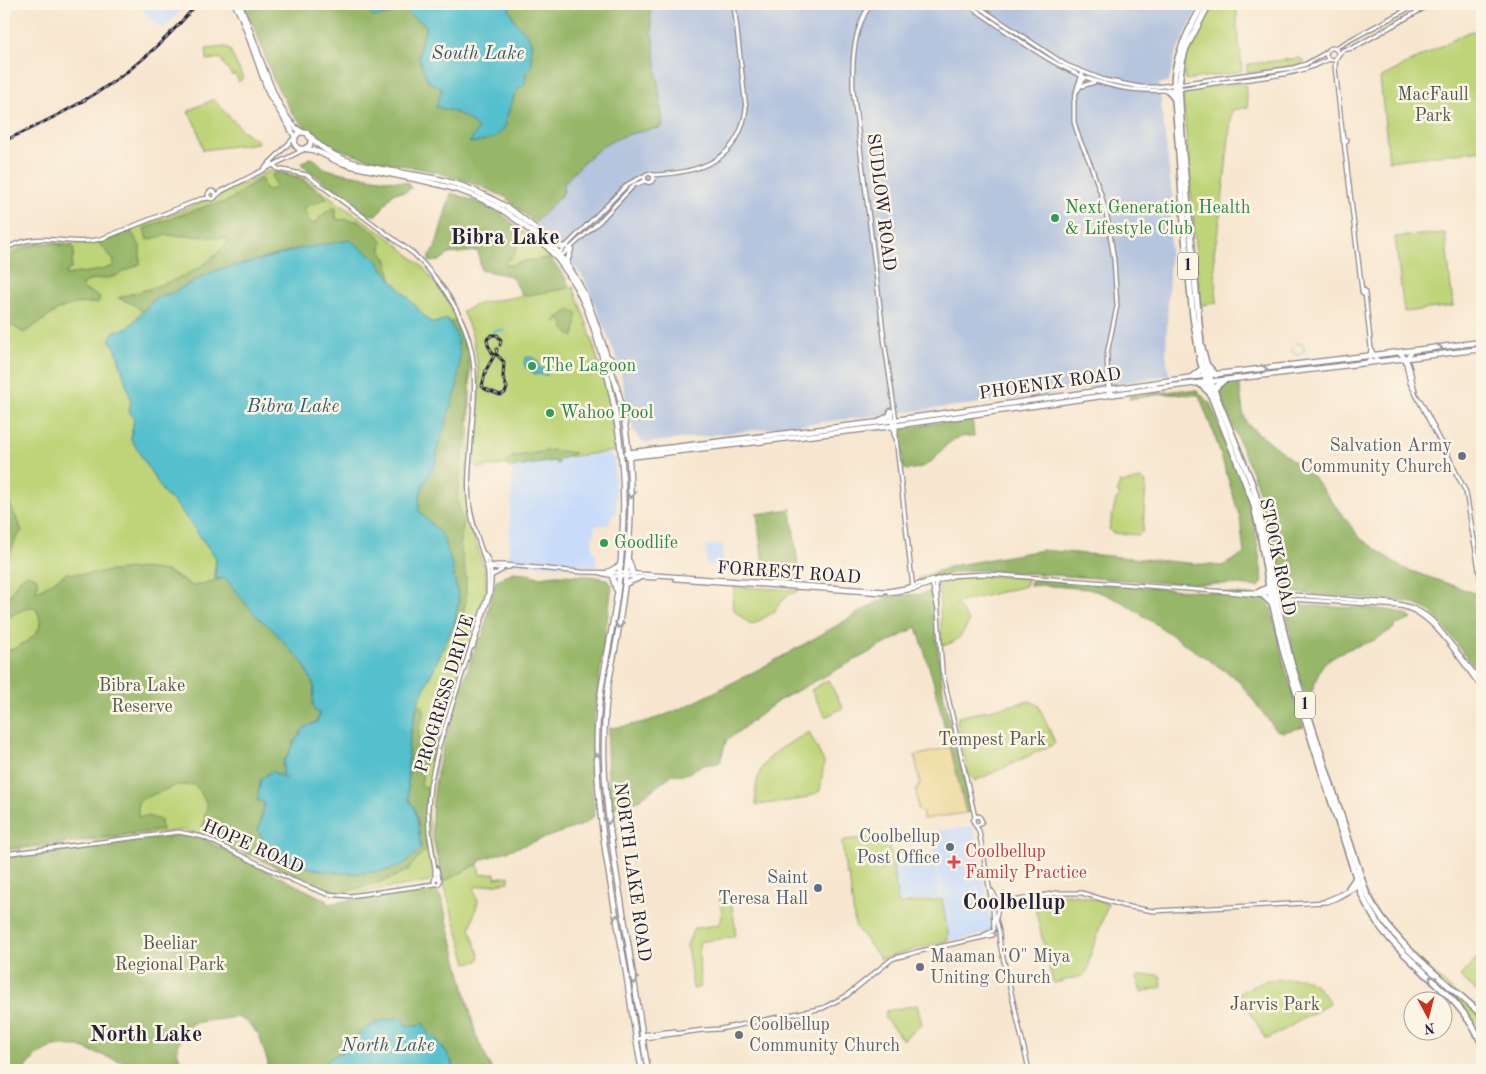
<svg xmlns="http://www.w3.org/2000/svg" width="1486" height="1074" font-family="'Old Standard TT',serif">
<rect width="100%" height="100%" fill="#fcf5e5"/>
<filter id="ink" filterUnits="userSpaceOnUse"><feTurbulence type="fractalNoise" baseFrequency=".02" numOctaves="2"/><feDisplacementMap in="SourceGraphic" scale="10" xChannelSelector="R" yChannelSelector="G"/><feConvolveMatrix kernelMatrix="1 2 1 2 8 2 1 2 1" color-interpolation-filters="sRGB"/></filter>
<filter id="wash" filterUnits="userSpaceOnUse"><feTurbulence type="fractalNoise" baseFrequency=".0096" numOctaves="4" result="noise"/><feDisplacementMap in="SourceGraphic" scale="20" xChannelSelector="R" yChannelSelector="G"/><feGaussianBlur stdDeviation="1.12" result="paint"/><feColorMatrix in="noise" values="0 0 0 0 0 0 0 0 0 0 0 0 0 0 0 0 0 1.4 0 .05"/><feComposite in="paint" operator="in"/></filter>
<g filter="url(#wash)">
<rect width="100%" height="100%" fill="#f7e6cf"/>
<g fill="#c8dcf9">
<path d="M137 4H187L162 30Z"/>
<path d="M609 453 614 458 617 512 610 517V524L594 526 595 535 592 536 593 552 596 553 597 567 510 564 508 563 513 465Z"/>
<path d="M722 544 725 573H722L720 564 707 565 705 546Z"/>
<path d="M973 827 993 928 990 933 950 941 931 831Z"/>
<path d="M935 858 941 898 899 902 893 863Z"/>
</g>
<path fill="#b6c5de" d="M649 4H1200L1175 55 1169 81 1159 84 1172 195 1166 353 1169 375 1041 396 647 443 640 440 633 430 618 361 584 278 535 223 564 192 563 187 565 182 589 156 601 147 616 138 638 131 661 128Z"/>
<g fill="#bed478" stroke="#707b5a" fill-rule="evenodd">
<path d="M1212 4H1237V25L1242 70 1238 72 1186 80C1176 59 1202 22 1212 4Z"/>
<path d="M1482 30V150L1389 161 1380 78 1468 32Z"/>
<path d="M226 47 230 50 243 78 239 82 235 74 232 76 220 58 207 60 206 49Z"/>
<path d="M1300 58 1305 62 1297 65 1249 73 1247 71V65L1249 64Z"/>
<path d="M1241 83 1245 85 1248 107 1232 110 1220 220 1214 252 1217 303 1200 305 1183 95 1191 90Z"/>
<path d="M213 99 242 130 258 141 257 143 203 150 197 127 188 112C196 105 205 105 213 99Z"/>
<path d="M271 170 301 177 395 242 423 267 447 299 455 313 467 342 471 356 469 447 466 477 467 503 472 530 485 570 487 591 445 726 427 802 434 876 429 882 375 890 346 896 319 889 260 859 186 830 4 851V258C9 254 14 249 20 247 47 237 74 248 101 241 158 219 217 199 271 170ZM391 279 429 321 434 323 446 319 454 625 418 702 408 784 261 779H285L286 777 284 775 270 627 257 617 214 576 216 558 176 504 165 495 131 439 134 418 129 411 131 400 116 349 128 328 142 311Z"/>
<path d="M513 223 542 248 550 258 525 261 512 265H504L506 260 516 251 517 237Z"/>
<path d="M1445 233 1453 306 1404 312 1395 237Z"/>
<path d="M573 287 586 321 609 397 615 451 478 468 474 464C477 424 483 383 474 344 472 332 467 322 462 311L481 303Z"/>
<path d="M1140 479 1146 482 1143 531 1139 535 1112 533 1109 529 1116 500 1120 496 1117 491 1120 482C1127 484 1133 480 1140 479Z"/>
<path d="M974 575 1027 578 1026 586 956 603 969 621C963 634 957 644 942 645L939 586C946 577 963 577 974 575Z"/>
<path d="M735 587 800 590 789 595 780 603 774 612 752 625 750 624C731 608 730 612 735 587Z"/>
<path d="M828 680 843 708 827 716H825L811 690Z"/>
<path d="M1030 701 1038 705 1055 742 1054 744 975 781 968 773 957 723 958 717Z"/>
<path d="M809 732 824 762 820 791 803 799 756 805C753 759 775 752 809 732Z"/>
<path d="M874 837H885L889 840 898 901 900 904 942 899 948 933V940L881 959 855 926 849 875H846L842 843 844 840Z"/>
<path d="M478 864 480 875 495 873V878L509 876V882L475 887 474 890 478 901 470 929 480 957 478 961 467 963 443 882Z"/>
<path d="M1362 887 1383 924 1397 940 1482 1018V1040L1469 1015 1456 999 1398 945 1376 918Z"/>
<path d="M720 891 730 892 736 933 733 937 699 942 700 987 693 989 687 945 694 928C728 925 723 924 719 893Z"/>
<path d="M1066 894 1087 897 1108 904 1090 956 1088 970 1083 976 1054 983 1052 980 1033 899Z"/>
<path d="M1482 953V996L1460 976Z"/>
<path d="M1159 975 1161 977 1162 987 1142 992 1138 985 1137 977 1139 976Z"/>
<path d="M1302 978C1315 982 1322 992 1330 1002L1329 1004 1268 1039 1265 1038 1239 993 1265 980Z"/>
<path d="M917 1005 922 1024 903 1040 884 1017 886 1011Z"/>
</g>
<g fill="#96b668" stroke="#5c6c52">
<path d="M243 4H370L369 6C383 13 387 18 402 9L427 26 421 42 419 56 420 61 428 81 442 89 436 107C455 111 465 114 478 129L470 143 480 141 506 125 505 121 516 91 525 84 526 73 532 64C530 57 532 51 531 44 529 34 521 29 515 21 511 14 511 8 505 4H649L663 125 661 128C611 135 598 146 565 182L563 187 564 192 535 223 505 197 478 185 437 172 370 159 328 146 309 132 292 113 274 81 256 31Z"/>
<path d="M309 158C318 158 319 167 327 169 354 177 381 178 408 183L411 188 405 192 393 193 378 214 376 215H368L303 166 302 163Z"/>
<path d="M278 172 301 179 327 198 303 208 310 223H315L321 216 334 207 336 208V219L359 221 378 235 382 241 381 249 388 263 391 279 376 259 297 249 203 276 172 293 157 297 142 311 133 304 118 298C158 286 201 276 228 242L227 238 166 235 147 240 144 228 209 205 226 202 261 178 266 191 276 187 272 175Z"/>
<path d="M451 193C467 198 503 211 513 224 517 228 517 237 517 243 517 252 514 256 506 261L505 265H512L525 261 550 258 565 277 570 288 523 296 511 276 481 270 478 251 449 254 439 261 429 262V256L435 248Z"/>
<path d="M131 231 140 246V264L113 277 92 280 82 284 83 289 100 297 98 303 73 304 58 310 24 333 4 321V260C31 241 42 243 73 246L74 252 71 269 66 272V275C82 272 99 272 113 266L114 261 99 243Z"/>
<path d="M571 309 575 311 577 314 575 334 573 337 564 329 563 320 555 322 556 319Z"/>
<path d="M455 321 463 339 468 357 469 384 468 418 457 498 463 526 460 543 466 578V601L463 613 454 625 459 601 451 561 435 528 419 511V500L423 486 436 462 438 446 459 368C461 351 457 337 450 322Z"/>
<path d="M1239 381 1243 413 1247 424 1313 477 1361 539 1403 568 1480 595 1482 610V666H1473L1443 625 1428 610 1410 602 1295 593 1283 588 1277 584 1269 534 1256 482 1222 400 1221 391C1226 384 1231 383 1239 381Z"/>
<path d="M1183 390 1197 391 1210 403 1245 488 1253 514 1263 582 1259 587 1225 584H1182L982 570 962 571 920 581 917 579 952 566 1042 550 1222 566 1244 554 1240 518 1217 443 1199 395 1164 394 1129 399 1130 396Z"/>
<path d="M972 417 974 436C969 436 963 436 958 438 939 445 940 464 914 469 909 470 907 471 903 468L900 429Z"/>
<path d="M552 450 575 453 559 460 558 464 553 461 512 468 507 466 506 462 512 457Z"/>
<path d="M4 491 22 531 16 539 4 569Z"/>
<path d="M791 509 800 582 765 580 757 514Z"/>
<path d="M143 568 166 571 193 586 225 578 257 617 270 627 303 663 314 686 313 706 314 710 320 714 316 723H313L296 739 282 765 284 775 282 777 272 771 257 800 265 802 258 831 296 863 338 873H357L388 870 421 848 417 818 409 800 408 791V747L418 702 423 707 425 714C420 726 418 724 419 739L423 741 422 750 426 753 430 743 429 735 434 733 433 728 437 721 444 719C444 732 437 748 431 760L425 761 421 785 422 786 428 787 425 823 427 850 422 853 407 871 387 880 341 893 314 885 202 831 207 805 200 791 194 785H178L144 798 138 802V817L148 816 161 820 162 830 4 849V651C10 651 17 648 22 644 38 635 45 626 36 609L30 607 14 614 4 622V596L10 595 18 581 27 574 36 577 38 583 36 592 67 573 81 574Z"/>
<path d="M513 572 525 573 538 577 557 575 591 576 606 579 612 585 594 717 591 773 594 816 585 824 481 860 478 864 443 882C440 867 435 851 433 836 426 779 459 697 477 642L484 633 488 611 494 587 497 580Z"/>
<path d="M1033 579 1250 595 1265 599 1271 607 1285 668 1304 727 1283 732 1276 730 1237 679 1126 604 1105 594 1088 589 1040 585 1030 586 1031 581Z"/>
<path d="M931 591 935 608 936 634 944 699 972 810 966 813 933 680 917 627 778 701 726 741 720 762C714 765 710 763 704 765 688 770 694 776 673 774L632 805 609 808 607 746 609 728C653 725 692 704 730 684 782 658 832 628 883 599 894 592 916 598 931 591Z"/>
<path d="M1287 604C1304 604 1319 607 1335 607 1351 608 1403 607 1412 619L1394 626V628C1386 633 1378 639 1370 642 1355 647 1339 651 1327 661 1314 672 1318 687 1307 698L1295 666 1287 612Z"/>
<path d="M184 835 205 840 326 900 327 904 435 887 442 900 476 1035 492 1070H455L451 1060 439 1042 428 1033 422 1023 418 1026 378 1023 368 1027 324 1070H327H266L268 1063 259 1035 246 1021 237 1017 193 1023 183 1031 177 1050 183 1070H137L125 1063 79 1047 54 1046 37 1055 24 1070H4V856L43 853Z"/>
</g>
<path fill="#eeda9e" stroke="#887e6c" d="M950 747 966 813 923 819V813L918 809 916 790 920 783 915 756Z"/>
<g fill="#54c0cd" stroke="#3b7184">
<path d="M370 4H505C511 8 511 14 515 21 521 29 529 34 531 44 532 51 530 57 532 64L526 73 525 84 516 91 505 121 506 125C497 141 486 140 469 143L478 129C465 114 455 111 436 107L442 89 428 81 420 61 419 56 421 42 427 26 402 9 393 14 374 17 369 12Z"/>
<path d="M350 240 376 259 391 279 429 321 434 323 448 319 457 336 460 357 457 388 438 446 436 462 423 486 419 500V511L442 535 451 561 459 601 454 625 418 702 410 735 408 747V791L409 800 414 807 417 818 421 848C416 853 410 860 404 864 374 880 305 874 277 855 269 850 263 838 258 831L265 803 257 800 261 779 272 771 285 779 286 777 282 775 284 760 287 757 296 739 305 727 316 723 320 714 314 710 313 706 314 686 303 663 270 627 257 617 225 578 215 579 216 558 176 504 165 495 131 439 134 418 129 411 131 400 116 349 109 340 114 331 128 328 157 297 172 293 214 271 283 254 297 249Z"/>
<path d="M531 357 537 360 540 369H545L548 372 547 375 535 374 525 367 524 362 525 358Z"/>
<path d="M397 1018 405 1019 404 1026H418L423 1023 428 1033 439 1042 451 1060 455 1070H327L322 1068C326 1058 335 1056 343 1051 350 1047 352 1041 357 1036 367 1025 383 1019 397 1018Z"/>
</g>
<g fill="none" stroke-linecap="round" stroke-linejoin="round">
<circle stroke="#54c0cd" stroke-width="1" cx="1298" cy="349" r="6"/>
<path stroke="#54c0cd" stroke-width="2.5" d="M493 331 504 330"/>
</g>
</g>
<g filter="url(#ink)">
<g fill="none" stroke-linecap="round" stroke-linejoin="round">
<g stroke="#8c8485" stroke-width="5.5">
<g id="secondary">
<path d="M871 4C853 28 852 61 853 90L885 346 896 420V438L913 589"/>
<path d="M967 4C1021 40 1074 87 1142 90 1169 92 1196 86 1222 82 1248 79 1276 77 1301 70 1311 68 1320 63 1330 59"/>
<path d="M974 4 1066 65 1104 80 1140 87H1156L1293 68 1306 64 1327 52"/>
<path d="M1335 48 1417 4"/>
<circle cx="1332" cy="54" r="6"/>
<path d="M1338 55 1343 50 1353 48 1431 4"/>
<path d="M1336 58 1335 67 1343 139"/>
<path d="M1083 72 1078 85 1074 101V122L1079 138 1090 163 1101 194 1108 221 1114 260 1117 306 1107 354 1108 394"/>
<path d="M1082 86 1095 82"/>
<path d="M1078 90 1084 78"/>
<path d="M1344 139 1347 140 1345 143 1343 141Z"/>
<path d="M1344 142 1362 291"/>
<path d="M270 162 278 169 307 175 414 254C442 282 465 315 472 354 477 383 473 413 471 441 470 461 467 479 469 498 470 522 481 545 487 568 489 576 488 585 488 594L438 749 430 785 428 809 429 832 435 869V879"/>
<path d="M263 170 294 138"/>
<circle cx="649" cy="178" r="4.5"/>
<path d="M653 175C699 173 739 161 746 109L734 4"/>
<circle cx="212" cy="195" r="4"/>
<path d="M216 196 222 191 303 150"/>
<path d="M4 250C39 228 65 248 101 239L201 199 210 198"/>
<path d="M558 254 628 184 644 176"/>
<path d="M559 258 599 222 634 185 645 181"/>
<path d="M1364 290 1365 293 1363 294 1362 292Z"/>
<path d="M1365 293 1371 348 1373 353 1370 359 1366 363"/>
<path d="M1371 348 1370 355 1380 361"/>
<path d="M1412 351 1405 359 1410 383 1466 492 1482 588"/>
<path d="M1398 353C1412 357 1410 377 1415 390"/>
<path d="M1108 381 1110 382 1112 394"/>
<path d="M1420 400 1434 427"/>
<path d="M891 411 894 435 896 438"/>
<path d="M1442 442 1458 477"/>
<path d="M1471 525 1475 545"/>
<path d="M487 567 495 565H505L581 572 627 573 887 591 905 588 948 576 987 574 1228 592 1266 596"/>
<path d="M489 569 510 567"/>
<path d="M600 573 612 576 656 578"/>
<path d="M491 576 502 570"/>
<path d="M675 579 883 593"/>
<path d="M932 583 937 606"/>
<path d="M936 583 942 670 975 817"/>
<path d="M1481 587 1482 601"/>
<path d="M1234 592H1259L1392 603C1409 605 1421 610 1433 621L1482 683"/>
<path d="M889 593 915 589 953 576"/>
<path d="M1275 598 1399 606C1435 611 1460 662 1482 688"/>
<path d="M473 647 490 594C492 580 493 561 482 551"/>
<path d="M1475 674 1482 672"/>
<path d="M977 825 980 824 982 821 979 816 975 817 973 821 979 831 992 903"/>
<path d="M4 854 179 832 203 837 294 881 327 894 350 896 435 884"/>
<path d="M437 869 439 879"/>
<circle cx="437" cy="881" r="3"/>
<path d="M992 891 999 904 998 907H992L991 904 993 902"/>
<path d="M1325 901 1337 896 1359 883"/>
<path d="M997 902H1008L1057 893H1082L1124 906 1153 911 1327 902 1337 898 1360 885"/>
<path d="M998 907 996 919 999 931 1000 944 1029 1070"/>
<path d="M993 908 994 929"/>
<path d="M984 935 993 931"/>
<path d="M641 1035 675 1031"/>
<path d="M636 1039 703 1030 720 1029 823 1008 846 996 892 959C900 956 908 955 916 952L993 935"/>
</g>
</g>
<g stroke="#8c8485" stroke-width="7">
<g id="primary">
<path d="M235 4 242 18 269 94 289 126 295 137V145L299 149H304L310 145 311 140 307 133 300 132 295 137"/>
<path d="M239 4C255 34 273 117 302 132"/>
<path d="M311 137C340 171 400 170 442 180 485 191 526 214 555 249 583 281 593 314 606 354 613 375 621 396 624 419 636 489 630 555 619 625 617 642 613 658 610 675 605 701 604 727 604 753 605 818 618 879 628 943 632 970 637 998 641 1026 643 1041 645 1056 648 1070"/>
<path d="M306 149C319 149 329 159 342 163 355 168 371 170 385 173 424 181 462 187 497 207 536 230 567 263 585 305 592 320 596 336 601 352 624 429 628 499 619 579 614 631 599 681 597 733 595 808 610 881 623 955 630 993 634 1032 642 1070"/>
<path d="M554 244 562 247 567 246"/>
<path d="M567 262 571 249"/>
<path d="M608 357 617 364"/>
<path d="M881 420 889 416 891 411"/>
<path d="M626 453 896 420 1201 376 1482 342"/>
<path d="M628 457 893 426 1157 388 1482 349"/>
<path d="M629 561 633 574"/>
<path d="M608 572 621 565"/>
<path d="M612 576 616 589"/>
<path d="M625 584 639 578"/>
</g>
</g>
<g stroke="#8c8485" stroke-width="8">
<g id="highway">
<path d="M1203 4C1189 30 1174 55 1174 86L1185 237 1193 317 1200 360 1210 393 1253 502 1260 533 1270 593 1284 654 1361 893C1369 911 1379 927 1392 941 1424 976 1463 1000 1482 1044"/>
<path d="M1209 4 1186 48 1182 62 1179 85 1183 153 1201 344 1212 385 1253 486 1259 507 1276 598 1291 662 1366 892C1390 942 1442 978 1482 1015"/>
<path d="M1168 90 1174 98"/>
<path d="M1206 364 1216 375"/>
<path d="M1192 377 1202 369"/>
<path d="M1200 384 1210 393"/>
<path d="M1214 389 1223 381"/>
<path d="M1274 587 1283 594"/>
<path d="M1259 592 1269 587"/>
<path d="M1264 596 1272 604"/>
<path d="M1349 888 1356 878"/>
</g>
</g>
<use href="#secondary" stroke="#fff" stroke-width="3"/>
<use href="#primary" stroke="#fff" stroke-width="4.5"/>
<use href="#highway" stroke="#fff" stroke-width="5"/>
<g stroke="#22223b" stroke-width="3">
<g id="rail">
<path d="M4 141C30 129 58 116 83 101 127 76 165 42 197 4"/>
<path d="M497 349 496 354 504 362 503 377 507 388 505 393 500 395 485 389 482 386 486 370 494 356 488 345 487 339 492 335H497L501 340 500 345"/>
</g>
</g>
<use href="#rail" stroke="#fcf5e5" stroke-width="1" stroke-dasharray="4" stroke-linecap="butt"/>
</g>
<defs><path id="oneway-chevron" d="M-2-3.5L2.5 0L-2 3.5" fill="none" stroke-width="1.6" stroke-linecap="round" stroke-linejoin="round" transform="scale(1.25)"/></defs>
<g stroke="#9c9ca7">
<use href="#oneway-chevron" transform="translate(1439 348) rotate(-7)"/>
<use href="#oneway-chevron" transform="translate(1264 369) rotate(-7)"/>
<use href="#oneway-chevron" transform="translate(631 495) rotate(89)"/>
<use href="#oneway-chevron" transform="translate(619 625) rotate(99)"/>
<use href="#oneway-chevron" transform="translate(597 757) rotate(-91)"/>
<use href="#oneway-chevron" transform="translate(608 821) rotate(83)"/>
<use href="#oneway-chevron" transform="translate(617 918) rotate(-100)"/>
<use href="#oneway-chevron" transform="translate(1432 979) rotate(-137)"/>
<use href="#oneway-chevron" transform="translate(634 981) rotate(81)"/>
</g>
</g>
<g fill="#2e9e5b" stroke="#fcf5e5" stroke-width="2">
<circle cx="1055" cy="218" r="5"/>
<circle cx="532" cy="366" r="5"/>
<circle cx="550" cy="413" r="5"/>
<circle cx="604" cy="543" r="5"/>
</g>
<g fill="#6b7280" stroke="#fcf5e5" stroke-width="2">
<circle cx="1462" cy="456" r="5"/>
<circle cx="920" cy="967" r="5"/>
<circle cx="739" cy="1035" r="5"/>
</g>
<g fill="#5c6f8a" stroke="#fcf5e5" stroke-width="2">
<circle cx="950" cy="847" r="5"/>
<circle cx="818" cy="888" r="5"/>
</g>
<path fill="#e0444e" stroke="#fcf5e5" stroke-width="2" d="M951.5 854.5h5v5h5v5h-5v5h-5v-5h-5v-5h5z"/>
<g text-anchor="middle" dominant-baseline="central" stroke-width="5" stroke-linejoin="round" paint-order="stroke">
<g fill="#fcf5e5" stroke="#63616e" stroke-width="1">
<rect x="1178" y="252.5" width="20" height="27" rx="4"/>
<rect x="1295" y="691.5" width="20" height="27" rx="4"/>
</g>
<g font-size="16" font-weight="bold" fill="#22223b">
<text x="1188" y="266">1</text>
<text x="1305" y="705">1</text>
</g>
<g font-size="18" fill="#51574d" stroke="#fcf5e5">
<text x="1433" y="95">MacFaull<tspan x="1433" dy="21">Park</tspan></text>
<text x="142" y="686">Bibra Lake<tspan x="142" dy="21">Reserve</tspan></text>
<text x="992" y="740">Tempest Park</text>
<text x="170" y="944">Beeliar<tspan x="170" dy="21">Regional Park</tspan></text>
<text x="1275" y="1005">Jarvis Park</text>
</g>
<g font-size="18" fill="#22223b" stroke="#fcf5e5">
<text transform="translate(881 202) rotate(83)">SUDLOW ROAD</text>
<text transform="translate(1050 384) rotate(-8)">PHOENIX ROAD</text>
<text transform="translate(1277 557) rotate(78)">STOCK ROAD</text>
<text transform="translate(789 573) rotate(4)">FORREST ROAD</text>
<text transform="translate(445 694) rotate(-73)">PROGRESS DRIVE</text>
<text transform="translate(253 847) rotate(24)">HOPE ROAD</text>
<text transform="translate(632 872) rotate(82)">NORTH LAKE ROAD</text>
</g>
<g font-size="18" fill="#27864d" stroke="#fcf5e5" text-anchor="start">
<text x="1065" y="208">Next Generation Health<tspan x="1065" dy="21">&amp; Lifestyle Club</tspan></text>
<text x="542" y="366">The Lagoon</text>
<text x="560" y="413">Wahoo Pool</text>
<text x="614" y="543">Goodlife</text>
</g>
<g font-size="18" fill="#5b616d" stroke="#fcf5e5" text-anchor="start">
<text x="1452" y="446" text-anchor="end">Salvation Army<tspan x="1452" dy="21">Community Church</tspan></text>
<text x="930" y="957">Maaman "O" Miya<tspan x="930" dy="21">Uniting Church</tspan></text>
<text x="749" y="1025">Coolbellup<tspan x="749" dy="21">Community Church</tspan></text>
</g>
<g font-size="18" fill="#4e5e75" stroke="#fcf5e5" text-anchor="end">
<text x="940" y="837">Coolbellup<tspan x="940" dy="21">Post Office</tspan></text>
<text x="808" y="878">Saint<tspan x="808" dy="21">Teresa Hall</tspan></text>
</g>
<g font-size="18" fill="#be3a42" stroke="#fcf5e5" text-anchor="start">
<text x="965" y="852">Coolbellup<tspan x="965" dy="21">Family Practice</tspan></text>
</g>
<g font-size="19" font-style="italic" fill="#34596e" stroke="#fcf5e5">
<text x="478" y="54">South Lake</text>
<text x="293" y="407">Bibra Lake</text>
<text x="388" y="1046">North Lake</text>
</g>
<g font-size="22" font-weight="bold" fill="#22223b" stroke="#fcf5e5">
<text x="505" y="238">Bibra Lake</text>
<text x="1014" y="903">Coolbellup</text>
<text x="146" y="1035">North Lake</text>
</g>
</g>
<rect width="1486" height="1074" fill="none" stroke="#fcf5e5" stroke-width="20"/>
<g transform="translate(1428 1016) rotate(173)"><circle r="24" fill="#fcf5e5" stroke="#a5a1a1"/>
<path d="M0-4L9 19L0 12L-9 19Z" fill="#c8321e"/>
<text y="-8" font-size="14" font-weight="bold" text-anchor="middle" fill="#22223b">N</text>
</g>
</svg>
